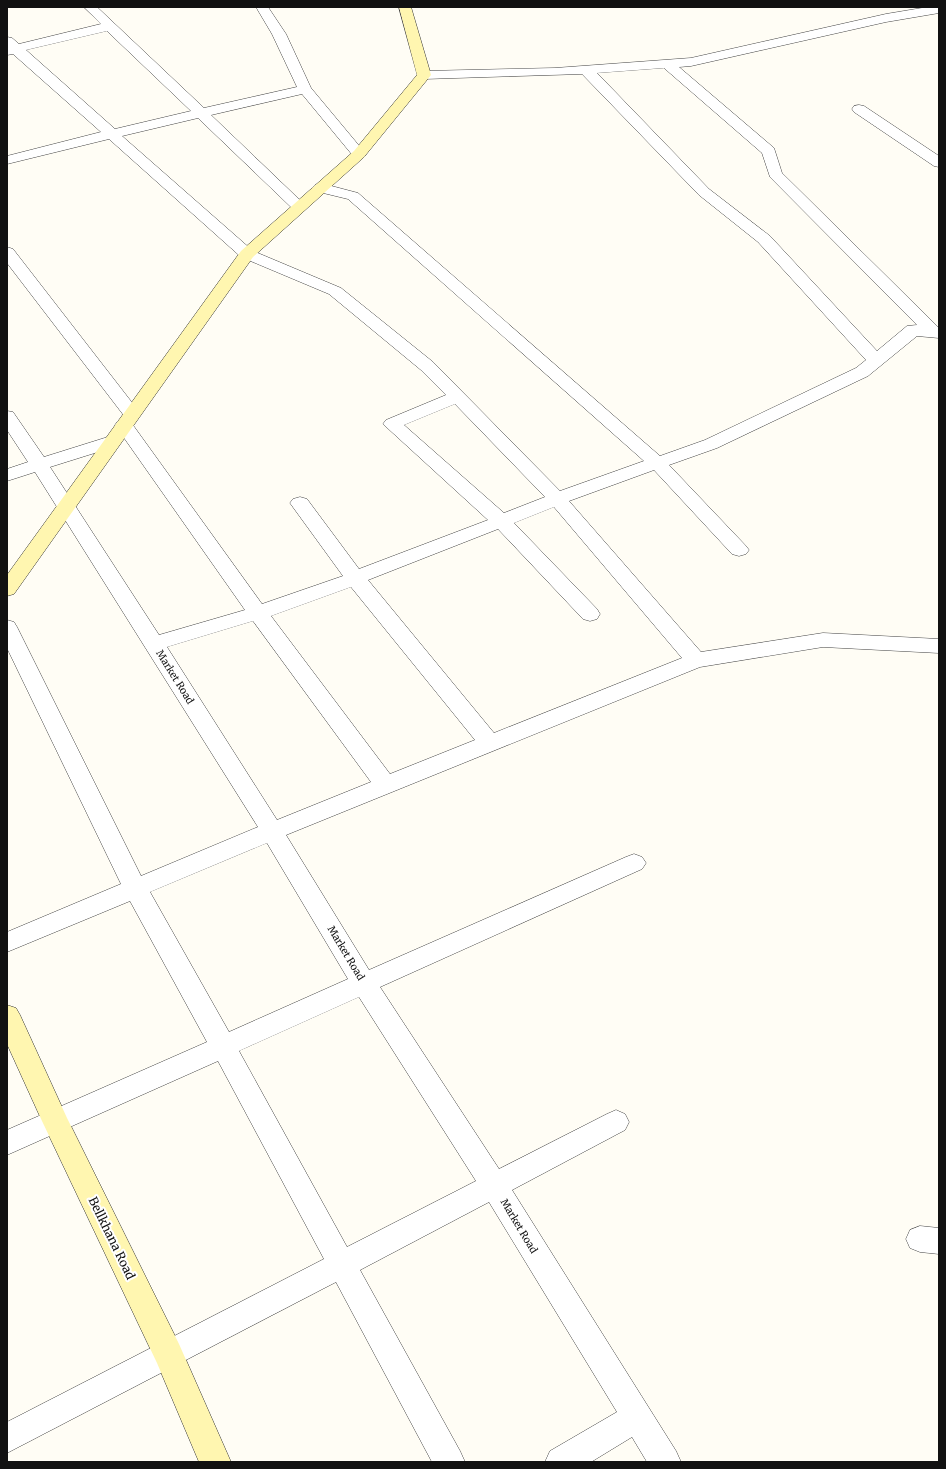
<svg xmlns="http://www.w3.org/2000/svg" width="946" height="1469" font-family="Merriweather,serif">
<rect width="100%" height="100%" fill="#fffdf5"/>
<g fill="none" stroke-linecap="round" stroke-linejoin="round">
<g stroke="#444" stroke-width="1">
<g id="street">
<path d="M84 7H97L204 108 297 87 272 34 256 7H268L286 34 311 88 366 154 364 157 359 158 354 157 302 94 211 115 304 204 307 207 304 210 299 212 294 210 198 118 122 136 253 251 341 288 433 362 560 491 644 461 348 199 315 191 312 188 315 185 320 183 358 193 660 456 705 440 856 368 866 360 758 242 699 195 582 74 424 79 419 78 417 75 419 72 424 71 555 68 691 58 886 14 928 7H939V13L886 22 691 66 679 67 774 148 782 173 939 328V338L917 336 868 376 717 448 669 465 746 546 749 550 746 554 739 556 732 554 654 470 569 501 701 652 823 633 939 639V653L823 647 700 667 286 835 369 970 626 857 634 854 642 857 646 863 642 869 380 987 499 1169 607 1114 616 1110 625 1114 629 1122 625 1130 512 1190 676 1451 681 1462H647L632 1437 591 1462H545L550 1451 617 1412 489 1202 360 1270 460 1451 465 1462H432L336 1282 7 1453V1422L324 1259 218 1061 7 1155V1130L207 1042 130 901 7 952V932L121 884 7 648V620L14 622 17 627 141 876 258 827 35 472 7 481V469L28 462 7 430V411L13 412 44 457 111 436 117 438 120 442 117 446 50 467 159 635 245 610 115 425 118 421 124 420 130 421 262 604 343 576 290 503 293 499 300 497 307 499 359 569 488 520 383 424 386 420 446 395 421 370 329 294 241 257 109 139 7 164V156L101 132 13 54 7 55V37L12 38 19 44 101 24ZM107 31 191 111 115 129 26 50ZM664 68 762 153 770 177 917 325 907 326 877 351 770 236 709 189 597 73ZM455 404 545 497 504 513 404 425ZM554 507 682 658 494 733 368 580 498 529 583 619 590 621 597 619 600 614 597 609 514 523ZM351 587 475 740 390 774 271 616ZM253 621 371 782 277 820 167 647ZM267 843 348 979 229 1032 150 892ZM359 997 476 1181 347 1247 239 1051Z"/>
<path d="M859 105 864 106 939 156V167L934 166 854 112 852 109 854 106Z"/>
<path d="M7 247 13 249 137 409 140 413 137 417 131 418 125 417 7 263Z"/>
<path d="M920 1226 939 1228V1254L920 1252 910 1248 906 1239 910 1230Z"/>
</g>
</g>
<g stroke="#333" stroke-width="1">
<g id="secondary">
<path d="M399 7H411L431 75 364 157 253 257 14 594 7 596V575L241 251 354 151 417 75Z"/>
<path d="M7 1005 16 1008 20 1015 67 1118 179 1344 231 1462H199L157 1363 42 1121 7 1044Z"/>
</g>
</g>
<use href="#street" fill="#fff" fill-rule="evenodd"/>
<use href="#secondary" fill="#fff6b0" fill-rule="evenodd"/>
</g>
<g text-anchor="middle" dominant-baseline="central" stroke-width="4" stroke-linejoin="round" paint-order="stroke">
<g font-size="10" fill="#111" stroke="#fff">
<text transform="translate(175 677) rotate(58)">Market Road</text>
<text transform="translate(346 953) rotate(59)">Market Road</text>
<text transform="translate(519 1226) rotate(59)">Market Road</text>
</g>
<g font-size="12" fill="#111" stroke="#fff">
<text transform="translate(112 1238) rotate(64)">Bellkhana Road</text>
</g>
</g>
<rect width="946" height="1469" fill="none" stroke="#111111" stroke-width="16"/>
</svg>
